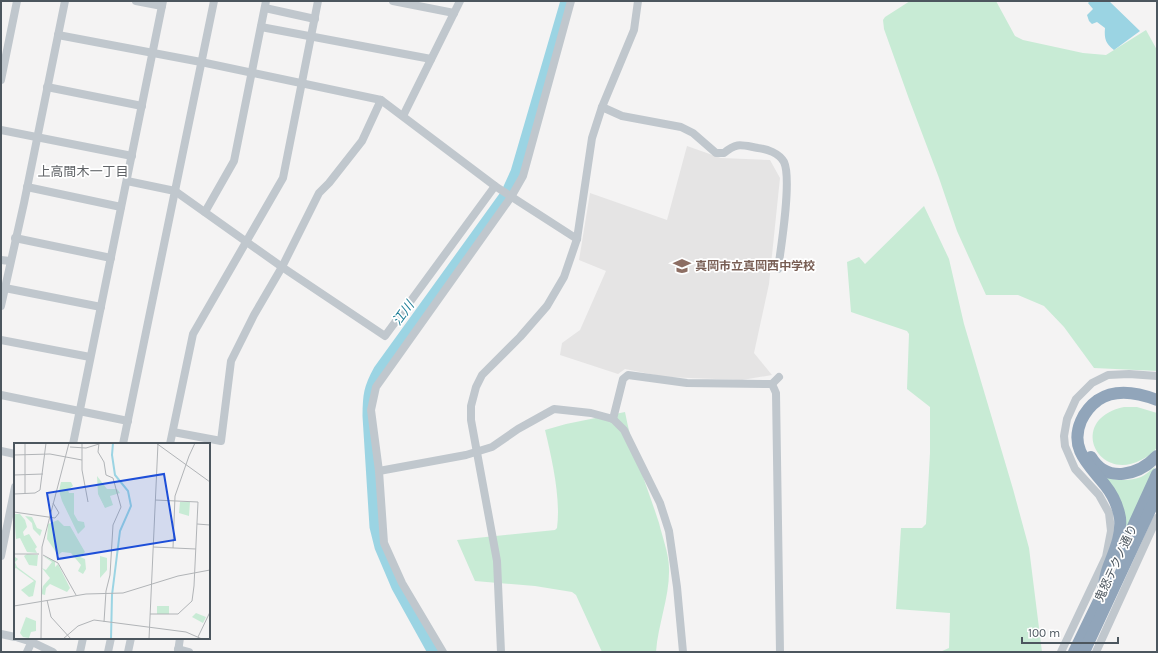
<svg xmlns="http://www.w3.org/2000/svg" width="1158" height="653" font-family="Karla,'Noto Sans JP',sans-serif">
<rect width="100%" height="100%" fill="#f4f3f3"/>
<path fill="#e5e4e4" d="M687 146 721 158 770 160 780 178 769 284 754 353 772 375 742 380 665 377 625 369 618 374 560 355 562 343 580 330 606 271 579 260 590 193 667 220Z"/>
<g fill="#c8ebd5">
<path d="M910 1H996L1015 36 1023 40 1083 53 1106 55 1146 30 1157 50V371L1094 368 1064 327 1044 306 1018 295H986L957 231 939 178 909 99 884 29 883 20 885 17Z"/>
<path d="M924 206 949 259 964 324 1013 489 1029 548 1042 652H940L949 648 950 613 896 609 901 528H922L926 524 930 453V407L907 389 909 334 907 331 851 312 847 262 859 257 865 264Z"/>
<path d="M1124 407H1137L1157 413C1157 420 1158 440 1157 446 1155 453 1147 457 1141 460 1097 483 1067 419 1124 407Z"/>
<path d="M625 412C632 450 647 486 659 523 662 536 669 554 669 568 670 596 658 624 656 652H602L576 595 572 592 535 586 475 581 457 540 555 530 557 528C561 499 552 459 545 430L566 424Z"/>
<path d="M1155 467 1126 530C1123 503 1122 498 1105 477 1115 481 1131 481 1141 477 1146 475 1150 470 1155 467Z"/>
</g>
<path fill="#9bd4e3" d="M1090 1H1109L1140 31 1114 50C1106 44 1104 39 1105 28L1097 22 1092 24 1089 21 1087 15 1093 9 1088 3Z"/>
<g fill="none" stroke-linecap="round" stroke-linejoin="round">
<path stroke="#9bd4e3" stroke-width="11" d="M433 652 397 587 380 547 375 527 368 416C368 396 369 388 379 370L506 194 516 172 566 1"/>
<g stroke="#c0c7cd" stroke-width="8">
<path d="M136 1 162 6"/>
<path d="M393 1 454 13"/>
<path d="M265 8 315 19"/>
<path d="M261 27 431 59"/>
<path d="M58 35 201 62 381 100 495 186 577 239"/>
<path d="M1 80 17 1"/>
<path d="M47 87 142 106"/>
<path d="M602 107 622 116 681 127 693 133 716 153H724C737 142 741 145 758 148 767 149 779 153 784 162 792 179 781 248 778 269"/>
<path d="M403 116 460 1"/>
<path d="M1 130 132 156"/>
<path d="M127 181 175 191 282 267 385 336 495 186"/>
<path d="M27 187 121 207"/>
<path d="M205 212 234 161 266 1"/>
<path d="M15 238 111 258"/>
<path d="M1 260 10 261"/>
<path d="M5 288 101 307"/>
<path d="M1 306 24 203 65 1"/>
<path d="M1 340 90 357"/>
<path d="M772 384 776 393 780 652"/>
<path d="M1 395 128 421"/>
<path d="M613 419 623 379 628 375 687 383 772 384 779 377"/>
<path d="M173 432 221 441 231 361 254 315 282 267 319 193 329 183 362 141 381 100"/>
<path d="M73 444 163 1"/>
<path d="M123 444 214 1"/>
<path d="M170 444 193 334 283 178 318 1"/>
<path d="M1 451 15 454"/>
<path d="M379 471 466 455 492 447 518 429 554 409 591 413 613 419 624 430 660 503 669 531 677 587 683 652"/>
<path d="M1 556 15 487"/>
<path d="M1 634 15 637"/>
<path d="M19 638 32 642 53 652"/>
<path d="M178 649 189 652"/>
<path d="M27 652 33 639"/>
<path d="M80 652 83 638"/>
<path d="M108 652 111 638"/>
<path d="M128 652 131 638"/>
<path d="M178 652 180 638"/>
<path d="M443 652 402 583 384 543 379 471 371 410 376 387 511 197 523 176 571 1"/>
<path d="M501 652 497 561 471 420V406L476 387 482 375 520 337 547 306 564 277 577 239 592 138 602 107 634 30 638 1"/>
<path d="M1061 652 1106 557 1111 531 1109 513 1099 495 1075 469 1065 446 1064 436 1067 419 1076 399 1092 383 1108 375 1129 374 1157 376"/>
<path d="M1096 652 1157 518"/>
</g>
<g stroke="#91a5ba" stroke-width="12">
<path d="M1091 457C1107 484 1139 475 1157 456"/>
<path d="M1120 555 1157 474"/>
<path d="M1102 595C1104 586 1105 576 1108 568 1114 552 1122 536 1120 518 1118 506 1113 495 1105 485 1089 465 1069 449 1081 421 1085 412 1091 405 1098 400 1116 388 1139 393 1157 400"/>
<path d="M1074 652 1105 588"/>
<path d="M1084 652 1157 495"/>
</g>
</g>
<defs>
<g id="school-bare" transform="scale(1.38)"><path d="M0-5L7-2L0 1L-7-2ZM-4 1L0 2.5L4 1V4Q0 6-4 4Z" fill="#8d6e63" stroke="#fff" stroke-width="2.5" paint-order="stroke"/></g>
</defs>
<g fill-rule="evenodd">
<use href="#school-bare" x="682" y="266"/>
</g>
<g text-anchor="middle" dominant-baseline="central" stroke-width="3.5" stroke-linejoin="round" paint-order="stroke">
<g font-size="12" font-weight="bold" fill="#785e54" stroke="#fff" text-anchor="start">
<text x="695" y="266">真岡市立真岡西中学校</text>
</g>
<g font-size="12" fill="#4c565e" stroke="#fff">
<text transform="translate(1116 563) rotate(-65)">鬼怒テクノ通り</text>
</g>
<g font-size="13" fill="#606367" stroke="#fff">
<text x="83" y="171">上高間木一丁目</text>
</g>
<g font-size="13" font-style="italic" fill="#1e7e97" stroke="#fff">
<text transform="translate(403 313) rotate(-54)">江川</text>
</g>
</g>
<g transform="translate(14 443)">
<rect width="196" height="196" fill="#f4f3f3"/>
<path d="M83 33 93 46H103L106 50 96 53 99 62 91 65 84 51ZM47 39H57L59 43 54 47 55 50H60V71L64 78 70 79 71 84 64 91 48 58 45 48ZM166 59H176L175 73 165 70ZM0 71H6L11 77 13 84 9 89 10 93 15 91 23 104 21 106 23 110 13 109 6 95 2 96ZM11 73 18 74 23 85 28 87 26 93 19 86 18 80ZM44 77 50 83H56L71 109 66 114 71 116 72 126 69 131 64 128 67 122 57 110 48 109 44 112 33 96 34 81ZM13 111 24 112 23 123 15 122 10 113ZM29 113 41 118V124L44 121 56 145 53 149 36 141 32 145 31 152 27 151 29 143 36 135 28 125 32 127 38 119ZM86 113 93 115V127L86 135ZM1 114 4 116 1 119 3 124 22 138 19 153 15 154 7 147 20 138 2 125 0 126ZM143 163H155V171H143ZM182 170 192 174 189 180 178 174ZM12 174 22 178V188L17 189 15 195 9 194 6 190Z" fill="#c8ebd5"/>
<path fill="none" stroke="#9bd4e3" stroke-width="2" d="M97 196 98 152 106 88 117 63 114 48 101 32 98 12 99 0"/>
<path fill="none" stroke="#b1b4b7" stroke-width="1" d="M11 0V51M68 0V27L74 59M85 0 84 9 90 19 92 32 99 35 107 64 99 82 96 132 92 148 90 179M142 0 196 39M56 4 72 5 85 1M0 12 36 11 68 17M0 32 29 31M0 51 21 50 26 47 32 0M0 69 41 75 45 70 39 60M183 81 196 82M139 104 182 106M159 105 161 53 175 13 181 0M0 111H25M29 112 44 120 62 152M33 157 37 174 57 196M0 163 72 151 109 150 164 133 196 127M136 171H164L178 158 180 143 184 59 141 57M184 194 196 169M27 196 28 104 55 0M49 196 64 183 80 177 172 189 188 196M135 196 144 0"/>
<path fill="#1d4ed8" fill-opacity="0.15" stroke="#1d4ed8" stroke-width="2" d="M150 31 161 97 44 116 33 50Z"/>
<rect width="196" height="196" fill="none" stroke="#4c565e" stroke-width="2"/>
</g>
<rect width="1158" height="653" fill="none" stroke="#4c565e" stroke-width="4"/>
<path d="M1022 637v6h96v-6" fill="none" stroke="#4c565e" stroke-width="2"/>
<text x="1028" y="637" font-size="12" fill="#4c565e" stroke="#ffffff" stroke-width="3" paint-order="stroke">100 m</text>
</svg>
